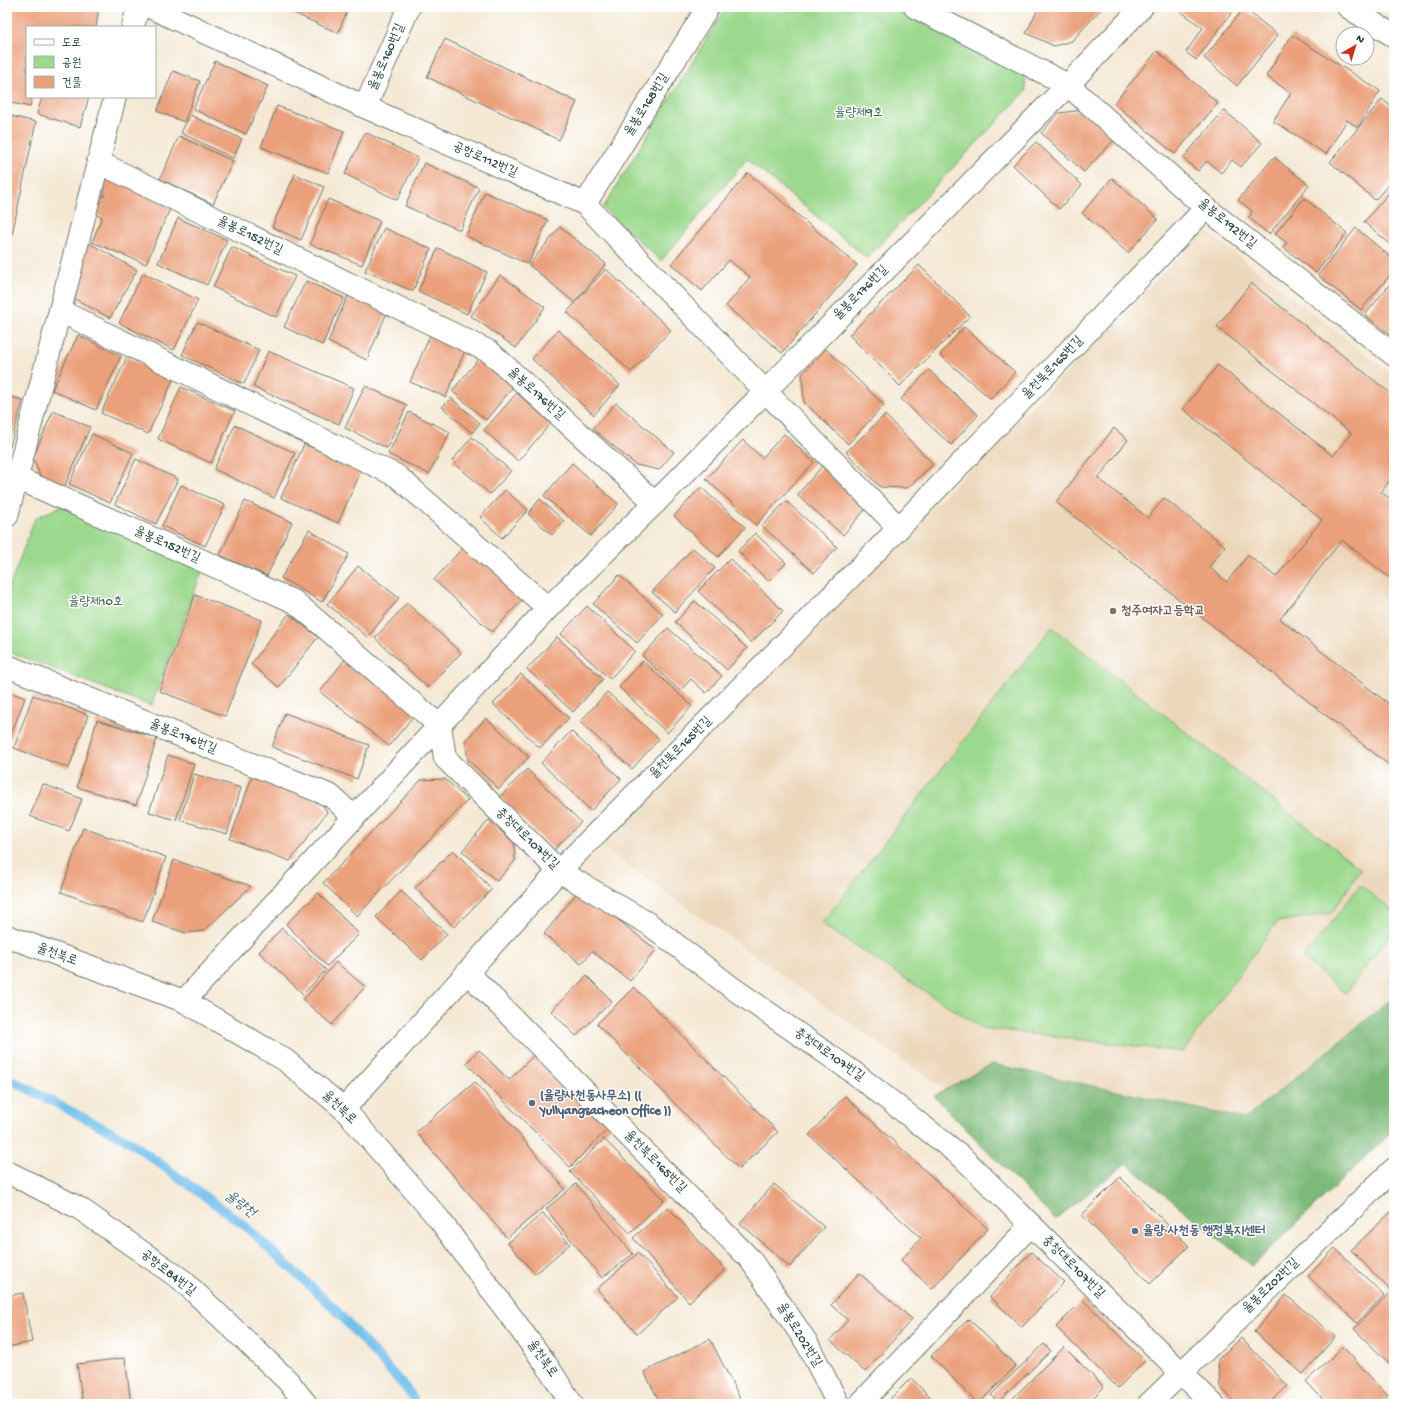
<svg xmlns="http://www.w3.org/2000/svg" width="1401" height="1411" font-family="'Gochi Hand','Poor Story',sans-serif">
<rect width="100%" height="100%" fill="#fff"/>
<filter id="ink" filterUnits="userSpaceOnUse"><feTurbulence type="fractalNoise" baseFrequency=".025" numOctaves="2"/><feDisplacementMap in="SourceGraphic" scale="8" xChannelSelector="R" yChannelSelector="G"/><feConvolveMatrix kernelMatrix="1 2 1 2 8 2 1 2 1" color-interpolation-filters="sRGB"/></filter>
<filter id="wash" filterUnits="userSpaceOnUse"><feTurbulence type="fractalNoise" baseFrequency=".012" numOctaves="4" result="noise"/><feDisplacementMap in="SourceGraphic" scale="16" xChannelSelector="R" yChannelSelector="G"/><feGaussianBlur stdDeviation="0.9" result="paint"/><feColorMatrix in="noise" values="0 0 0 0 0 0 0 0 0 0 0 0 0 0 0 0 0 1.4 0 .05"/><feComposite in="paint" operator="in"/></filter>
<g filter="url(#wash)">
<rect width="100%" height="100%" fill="#f5e9d5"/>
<path fill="#ecd7ba" d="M1205 230 1394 376V1092L1252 1176 1002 1130 600 846Z"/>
<g fill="#9cd98e" stroke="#5e8b61">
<path d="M726 7H888L1024 71 1026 91 867 258 747 159 661 261 603 208Z"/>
<path d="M62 506 206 561 151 706 7 651V593L35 518Z"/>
<path d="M1052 627 1361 869 1332 913 1277 922 1183 1052 982 1028 821 924Z"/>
<path d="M1360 885 1394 912V930L1346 993 1303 959Z"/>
</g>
<path fill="#7db979" stroke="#4e7b56" d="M1389 1001 1394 1002V1130L1252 1266 1126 1163 1055 1220 934 1096 992 1064 1245 1119Z"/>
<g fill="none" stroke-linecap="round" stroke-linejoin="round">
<path stroke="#71bfec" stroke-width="9" d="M7 1078 129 1141 244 1225 333 1307 410 1393 416 1404"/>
</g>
<g id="blocks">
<g fill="#eba07b">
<path d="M7 7H99L96 27H27V97H32L30 107 7 102Z"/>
<path d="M280 7H349L338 33Z"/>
<path d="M1039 7H1103L1072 41 1054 46 1026 33Z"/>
<path d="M1175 7H1236L1196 60 1186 52 1203 28Z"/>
<path d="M1244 8 1278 35 1237 86 1204 58Z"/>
<path d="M1292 35 1380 91 1358 127 1347 120 1326 154 1273 121 1291 93 1266 76Z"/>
<path d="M445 39 577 102 559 140 427 77Z"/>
<path d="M1157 51 1218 103 1175 154 1114 103Z"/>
<path d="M215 61 268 86 246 134 193 109Z"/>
<path d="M173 71 200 81 184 122 157 111Z"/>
<path d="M42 97H89L80 127 37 114Z"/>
<path d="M1382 99 1394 109V178L1375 200 1330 162Z"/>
<path d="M277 106 344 131 328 173 261 147Z"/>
<path d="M1083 110 1115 139 1084 172 1041 133 1059 113Z"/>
<path d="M1224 110 1262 143 1241 167 1232 160 1221 173 1207 161 1198 171 1183 158Z"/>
<path d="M7 115 36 122 11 239 7 238Z"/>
<path d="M190 115 242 139 233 158 181 133Z"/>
<path d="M365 132 418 158 397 200 345 174Z"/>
<path d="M179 136 233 161 213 204 160 179Z"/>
<path d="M1036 142 1082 185 1059 209 1013 165Z"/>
<path d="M1274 157 1309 185 1269 234 1249 218 1252 211 1238 200Z"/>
<path d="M424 163 479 188 460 230 405 206Z"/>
<path d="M748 173 857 265 782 353 726 306 750 277 729 260 702 291 671 264Z"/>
<path d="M295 174 324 187 301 240 272 227Z"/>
<path d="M104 175 172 204 146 264 92 242 102 217 88 211 95 194 104 197Z"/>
<path d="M1112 178 1158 219 1128 253 1082 213Z"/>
<path d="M1394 187V247L1364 222Z"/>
<path d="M485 192 548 220 528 264 466 236Z"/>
<path d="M1304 198 1347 233 1316 273 1283 247 1287 243 1275 234Z"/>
<path d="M328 199 380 221 362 265 310 244Z"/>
<path d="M178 218 227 240 207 285 158 263Z"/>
<path d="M560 227 606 264 575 302 606 269 671 330 631 372 567 312 575 303 529 265Z"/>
<path d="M384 228 431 249 413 291 365 271Z"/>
<path d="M1356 228 1394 260V270L1361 310 1318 275Z"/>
<path d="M84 240 137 270 110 318 70 296Z"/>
<path d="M232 247 295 276 276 317 213 287Z"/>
<path d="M438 248 487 272 467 314 418 291Z"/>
<path d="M919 265 970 316 900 386 849 335Z"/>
<path d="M143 273 198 300 174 350 119 323Z"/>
<path d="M500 275 545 307 516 348 471 316Z"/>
<path d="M306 281 344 298 322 345 284 327Z"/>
<path d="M1251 283 1394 396V475L1381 492 1394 502V581L1342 540 1280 619 1394 708V769L1056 502 1114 428 1128 440 1098 478 1148 518 1164 498 1225 546 1209 567 1227 582 1248 555 1276 577 1322 520 1183 409 1218 365 1333 456 1351 433 1217 327Z"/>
<path d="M1390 284 1394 287V338L1365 315Z"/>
<path d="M348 295 387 312 367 360 328 342Z"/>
<path d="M197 322 259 350 244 384 182 355Z"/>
<path d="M964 327 1015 372 991 399 940 355Z"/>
<path d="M558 330 620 385 594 415 532 359Z"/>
<path d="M431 333 466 348 446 397 410 382Z"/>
<path d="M78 335 121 356 96 410 52 390Z"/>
<path d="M826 349 884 405 848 444 804 402 802 374Z"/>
<path d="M268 351 354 388 339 424 253 387Z"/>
<path d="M483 354 517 382 486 420 452 391Z"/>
<path d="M127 357 174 378 148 434 101 413Z"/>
<path d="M929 370 978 415 951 445 901 399Z"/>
<path d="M365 386 407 405 387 448 345 428Z"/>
<path d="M181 387 235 411 211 463 158 439Z"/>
<path d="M517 393 551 423 518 461 484 430Z"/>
<path d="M7 396 23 400 7 457Z"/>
<path d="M451 398 480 423 472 433 442 407Z"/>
<path d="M616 403 674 452 659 470 636 465 593 429Z"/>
<path d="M53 411 90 427 64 488 41 478 33 458Z"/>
<path d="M409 412 450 432 429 474 388 454Z"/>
<path d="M885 415 933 464 908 488 880 487 846 452Z"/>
<path d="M235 425 295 453 274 498 214 469Z"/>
<path d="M92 434 133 453 110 503 69 484Z"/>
<path d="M784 434 814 462 756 525 706 479 743 440 762 458Z"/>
<path d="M472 437 511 471 490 494 452 461Z"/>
<path d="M304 444 362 469 338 523 281 498Z"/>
<path d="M136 459 178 479 156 524 115 504Z"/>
<path d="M572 463 618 504 591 536 544 496Z"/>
<path d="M825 463 871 503 843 535 797 495Z"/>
<path d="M181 485 225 505 205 546 162 526Z"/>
<path d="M701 487 745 527 718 557 674 516Z"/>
<path d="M505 490 528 510 502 538 480 517Z"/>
<path d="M540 499 564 521 552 535 528 514Z"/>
<path d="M245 501 292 522 267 576 220 555Z"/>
<path d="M786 501 837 547 814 573 762 526Z"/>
<path d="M309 530 349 554 322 602 281 578Z"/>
<path d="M755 533 786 563 768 581 738 551Z"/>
<path d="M465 545 524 598 492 632 434 580Z"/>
<path d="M693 548 715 568 675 612 652 592Z"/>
<path d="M730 559 783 611 751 643 698 591Z"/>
<path d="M358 566 399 598 368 637 327 604Z"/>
<path d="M619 575 663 614 637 643 593 604Z"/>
<path d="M195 595 262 620 225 716 159 691Z"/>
<path d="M695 601 747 648 727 670 675 622Z"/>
<path d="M407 603 461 653 428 688 375 638Z"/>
<path d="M587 606 635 651 610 679 561 634Z"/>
<path d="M289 614 318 637 279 687 251 664Z"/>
<path d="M668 628 722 676 706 693 691 679 680 691 642 656Z"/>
<path d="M557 637 603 679 573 712 527 669Z"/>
<path d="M346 658 416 713 389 746 320 692Z"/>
<path d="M643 661 692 706 667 733 619 687Z"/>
<path d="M521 674 569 718 540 748 493 704Z"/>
<path d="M7 691 25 698 7 745Z"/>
<path d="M607 692 659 739 632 769 580 722Z"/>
<path d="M33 695 88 715 69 768 14 748Z"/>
<path d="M285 713 369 745 357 779 272 747Z"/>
<path d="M486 718 529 757 499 789 468 760 465 741Z"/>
<path d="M97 720 157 738 136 805 77 787Z"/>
<path d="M571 731 621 779 591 811 541 763Z"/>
<path d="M168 755 194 764 176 820 149 812Z"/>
<path d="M527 769 581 822 554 850 500 797Z"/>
<path d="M194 774 241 788 227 834 180 820Z"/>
<path d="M252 777 320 801 327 812 290 861 230 839Z"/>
<path d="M445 779 468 800 357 916 323 883 421 780Z"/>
<path d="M43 784 82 799 69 831 30 816Z"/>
<path d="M489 820 514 843 515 861 497 881 462 851Z"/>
<path d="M83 828 166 857 143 922 61 892Z"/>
<path d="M453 850 492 889 454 927 415 888Z"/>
<path d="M174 860 251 886 204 931 186 933 152 922Z"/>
<path d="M580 889 656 950 630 981 592 951 581 964 544 934Z"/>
<path d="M401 891 447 934 422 960 376 917Z"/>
<path d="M318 893 359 934 327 966 286 924Z"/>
<path d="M282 928 326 970 303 994 259 952Z"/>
<path d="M336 962 365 987 332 1025 303 1000Z"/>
<path d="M587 976 612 1001 576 1036 551 1011Z"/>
<path d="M634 987 778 1132 739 1169 597 1024Z"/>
<path d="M479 1050 509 1080 537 1052 612 1125 570 1167 466 1063Z"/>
<path d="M475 1082 565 1189 507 1238 416 1132Z"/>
<path d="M845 1096 988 1229 932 1289 901 1260 921 1238 809 1135Z"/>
<path d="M604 1139 664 1200 630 1233 570 1172Z"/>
<path d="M1120 1177 1189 1246 1150 1284 1082 1215Z"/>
<path d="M576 1184 633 1254 602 1278 546 1209Z"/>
<path d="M774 1184 824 1227 790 1267 740 1223Z"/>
<path d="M668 1207 725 1270 689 1302 633 1238Z"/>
<path d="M1394 1209V1287L1390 1290 1351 1250Z"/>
<path d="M543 1213 570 1244 535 1274 508 1243Z"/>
<path d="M1335 1248 1384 1295 1357 1323 1308 1276Z"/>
<path d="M1031 1252 1064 1282 1022 1327 990 1297Z"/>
<path d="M638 1253 678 1297 637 1334 597 1289Z"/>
<path d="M859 1273 912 1319 865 1372 830 1340 848 1320 831 1305Z"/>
<path d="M23 1293 32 1342 7 1347V1296Z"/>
<path d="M1389 1293 1394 1298V1368L1354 1329Z"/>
<path d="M1286 1295 1335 1337 1303 1374 1254 1332Z"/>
<path d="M1083 1300 1145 1361 1118 1388 1056 1327Z"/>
<path d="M969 1319 1016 1366 978 1404 931 1356Z"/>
<path d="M1241 1338 1288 1386 1268 1404H1237L1220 1387 1218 1359Z"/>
<path d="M710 1339 743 1404H661L644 1372Z"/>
<path d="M1044 1344 1051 1351 998 1402 991 1395Z"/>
<path d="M1064 1347 1104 1387 1087 1404H1007Z"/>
<path d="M1343 1347 1388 1396 1380 1404H1327L1306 1381Z"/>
<path d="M125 1358 131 1404H83L77 1364Z"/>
<path d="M911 1378 937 1404H885Z"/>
</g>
</g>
</g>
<g filter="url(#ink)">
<use href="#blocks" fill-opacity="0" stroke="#6a796c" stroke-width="1"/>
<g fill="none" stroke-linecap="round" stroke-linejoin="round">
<g stroke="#6a796c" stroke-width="24">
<g id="minor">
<path d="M150 7 365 107 585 204 764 390 899 528"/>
<path d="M915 7 1068 85 1206 208 1394 355"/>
<path d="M1348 7 1394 36"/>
<path d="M133 27 138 7"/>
<path d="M365 107 409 7"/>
<path d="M98 162 490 352 655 503"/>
<path d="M585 204 708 7"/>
<path d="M60 311 397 476 548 608"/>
<path d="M17 478 295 602 440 726 445 758 559 871 649 924 731 987 853 1072 961 1156 1213 1404"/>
<path d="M7 516 115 97"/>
<path d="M7 666 331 796 354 817"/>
<path d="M7 936 184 1001 285 1060 344 1109 439 1219 546 1364 572 1404"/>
<path d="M467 972 750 1259 807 1343 838 1404"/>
<path d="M184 1001 548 608 655 503 1068 85 1142 7"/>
<path d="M344 1109 559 871 899 528 1206 208"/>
<path d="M7 1172 79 1208 182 1280 288 1381 306 1404"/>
<path d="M860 1404 1031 1225"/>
<path d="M1149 1404 1394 1169"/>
</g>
</g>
<use href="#minor" stroke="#fff" stroke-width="22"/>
</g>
</g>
<circle fill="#8d6e63" stroke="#fff" stroke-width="1.5" cx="1113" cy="611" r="4"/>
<g fill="#5c6f8a" stroke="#fff" stroke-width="1.5">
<circle cx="532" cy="1103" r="4"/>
<circle cx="1135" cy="1231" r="4"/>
</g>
<g text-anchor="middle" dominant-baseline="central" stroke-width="3" stroke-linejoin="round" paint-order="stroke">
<g font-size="13" fill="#1f3d34" stroke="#fff">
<text transform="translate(387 57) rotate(-66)">율봉로160번길</text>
<text transform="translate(647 105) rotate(-58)">율봉로168번길</text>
<text transform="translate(485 160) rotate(24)">공항로112번길</text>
<text transform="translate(1227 224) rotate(39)">율봉로192번길</text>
<text transform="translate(250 236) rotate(26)">율봉로152번길</text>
<text transform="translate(861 293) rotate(-45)">율봉로176번길</text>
<text transform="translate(1053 368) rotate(-46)">율천북로165번길</text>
<text transform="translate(536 394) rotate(42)">율봉로176번길</text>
<text transform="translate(167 545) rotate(24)">율봉로152번길</text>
<text transform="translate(183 737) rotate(22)">율봉로176번길</text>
<text transform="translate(681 748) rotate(-45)">율천북로165번길</text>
<text transform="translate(527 839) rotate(44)">충청대로107번길</text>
<text transform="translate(57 955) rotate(20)">율천북로</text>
<text transform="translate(829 1055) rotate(35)">충청대로107번길</text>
<text transform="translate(339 1108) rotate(44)">율천북로</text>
<text transform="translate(655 1162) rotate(45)">율천북로165번길</text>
<text transform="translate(1073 1267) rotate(45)">충청대로107번길</text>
<text transform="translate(168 1273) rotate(38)">공항로84번길</text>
<text transform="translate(1271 1286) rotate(-44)">율봉로202번길</text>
<text transform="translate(799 1335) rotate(58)">율봉로202번길</text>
<text transform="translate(542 1359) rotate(55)">율천북로</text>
</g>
<g font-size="13" fill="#3e644a" stroke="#fff">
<text x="859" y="113">율량제9호</text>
<text x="96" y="602">율량제10호</text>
</g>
<g font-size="13" font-weight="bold" fill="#785e54" stroke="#fff" text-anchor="start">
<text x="1121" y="611">청주여자고등학교</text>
</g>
<g font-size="13" font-weight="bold" fill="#4e5e75" stroke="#fff" text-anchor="start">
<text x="540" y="1096">(율량사천동사무소) ((<tspan x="540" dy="15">Yullyangsacheon Office ))</tspan></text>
<text x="1143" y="1231">율량·사천동 행정복지센터</text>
</g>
<g font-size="14" font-style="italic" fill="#38646b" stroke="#fff">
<text transform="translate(240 1205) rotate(37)">율량천</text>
</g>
</g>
<rect width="1401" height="1411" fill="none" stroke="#fff" stroke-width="24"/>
<rect x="26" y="26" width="130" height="72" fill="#ffffff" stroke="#a5b1ae"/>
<rect x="34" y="39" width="20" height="6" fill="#ffffff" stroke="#a5b1ae"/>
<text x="62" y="46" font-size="12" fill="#1f3d34">도로</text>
<rect x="34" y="56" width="20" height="12" fill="#9cd98e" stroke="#a5b1ae"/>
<text x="62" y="66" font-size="12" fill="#1f3d34">공원</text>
<rect x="34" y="76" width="20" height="12" fill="#eba07b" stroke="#a5b1ae"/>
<text x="62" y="86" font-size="12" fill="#1f3d34">건물</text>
<g transform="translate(1355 46) rotate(38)"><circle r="19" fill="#ffffff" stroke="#a5b1ae"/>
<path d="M0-3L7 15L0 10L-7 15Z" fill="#c8321e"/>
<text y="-6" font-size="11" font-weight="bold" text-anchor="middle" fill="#1f3d34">N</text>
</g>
</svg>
